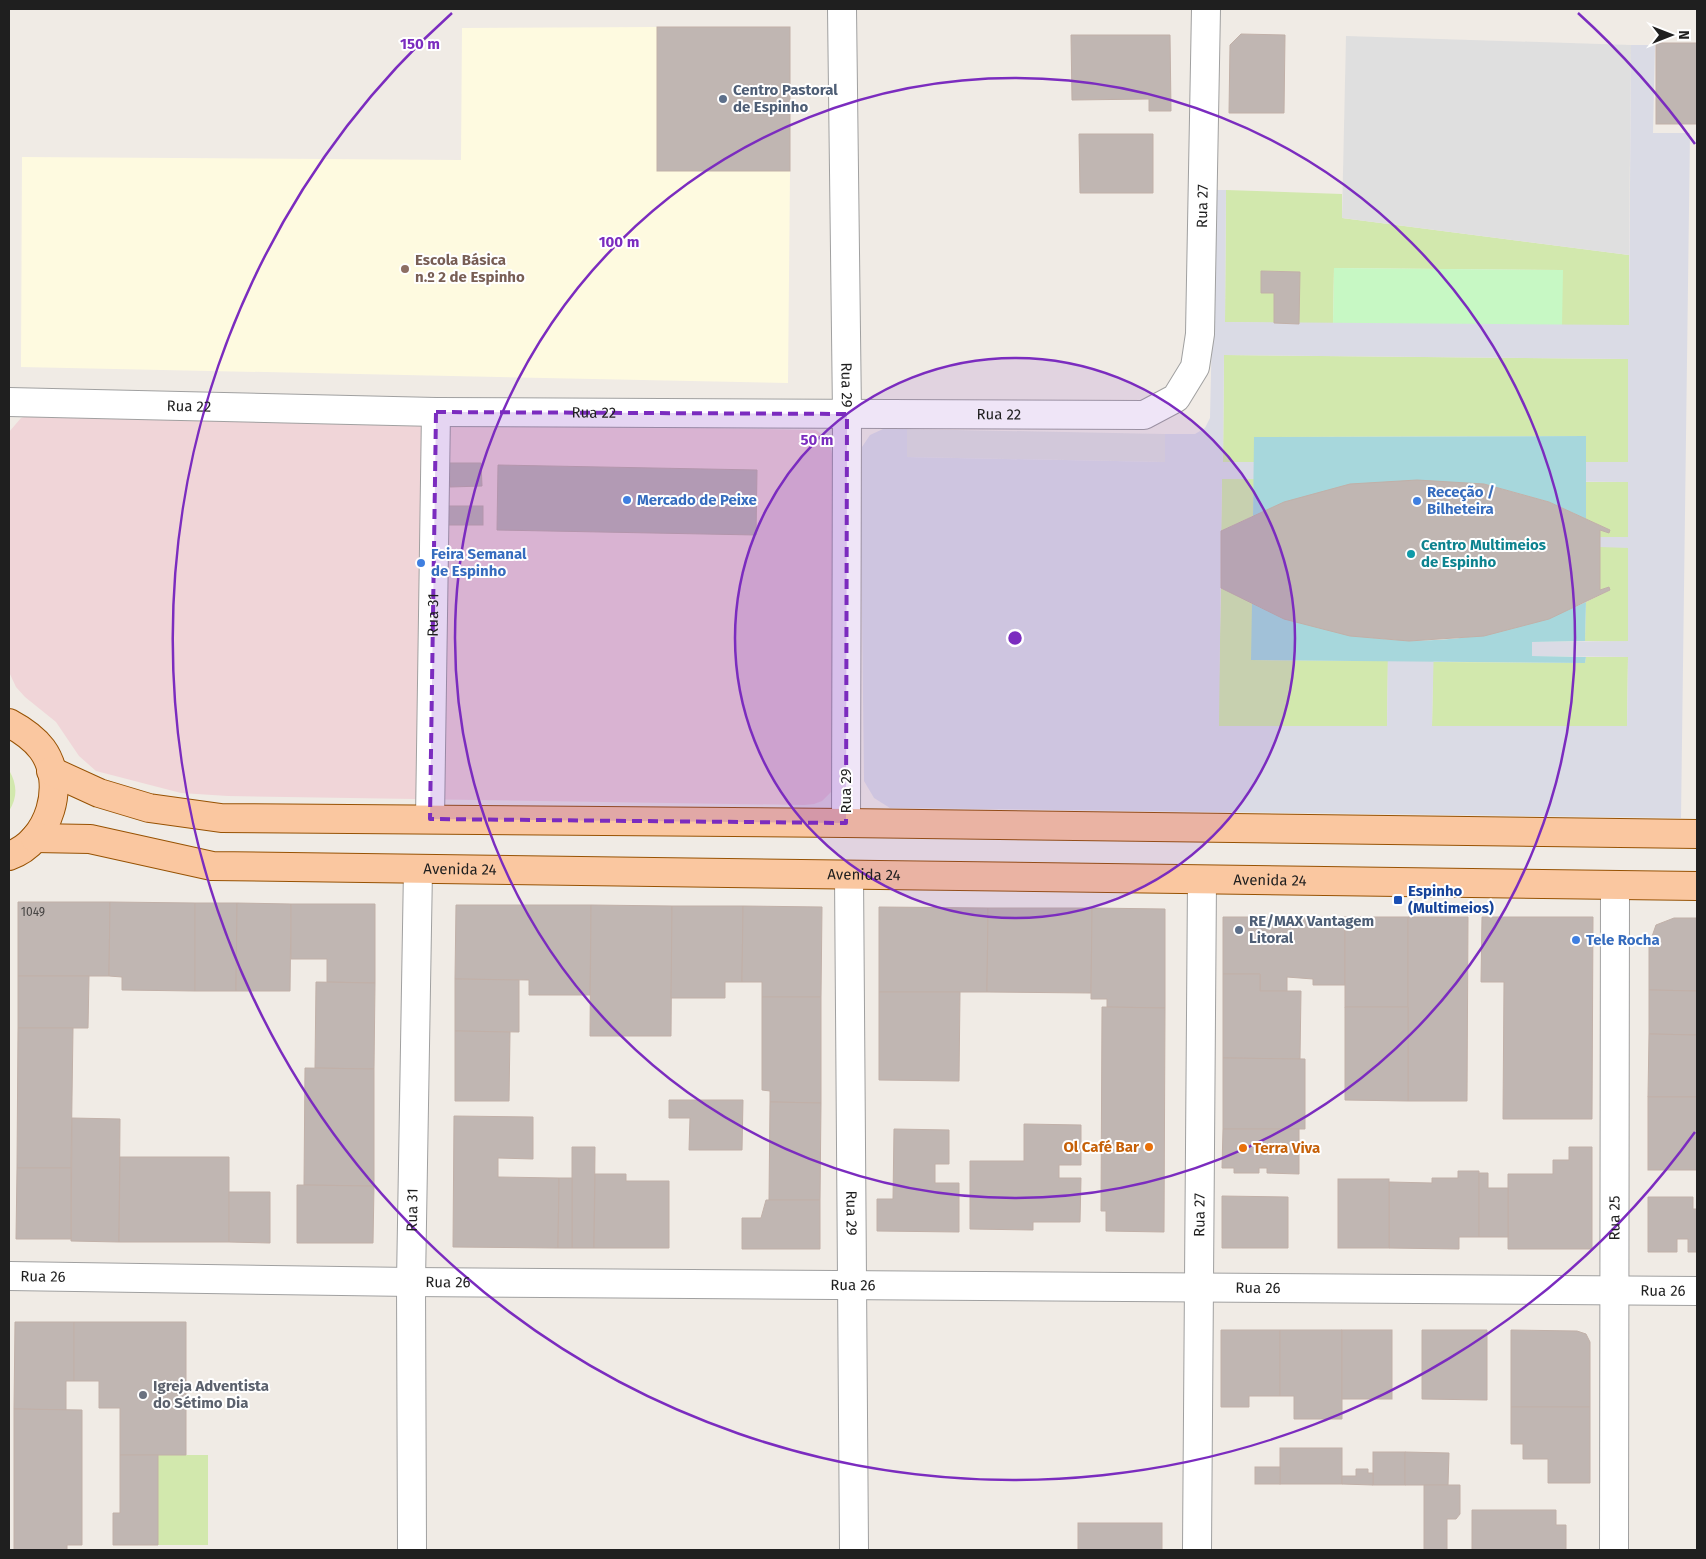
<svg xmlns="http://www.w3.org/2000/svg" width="1706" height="1559" font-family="'Fira Sans',sans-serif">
<rect width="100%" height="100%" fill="#f0ebe5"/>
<path fill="#f0d5d8" d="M30 415 816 430 824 436 830 444 832 454 834 781 831 792 822 801 814 804 804 805 228 796 181 793 96 771 79 756 56 722 25 697 16 687 9 672V432L21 418Z"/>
<path fill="#fefae0" d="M657 27V171H790L788 383 21 367 22 157 461 160 462 28Z"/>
<g fill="#d2e8ad">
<path d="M1226 190 1342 194V218L1629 255V325L1562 326V270L1334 268 1333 324H1299V272L1261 271V293H1274V323L1225 322Z"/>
<path d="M1224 355 1628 359V462H1586V436L1254 437V462H1223Z"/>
<path d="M1222 479H1254L1253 516 1221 531Z"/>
<path d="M1586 482H1628V537H1600V530L1609 533 1610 530 1586 519Z"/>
<path d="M1600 547H1628V642L1585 641 1586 602 1610 590 1609 587 1600 590Z"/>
<path d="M1221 588 1252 603V660L1388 661 1387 727 1218 726Z"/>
<path d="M1586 657H1628L1627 727H1432L1433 662 1585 663Z"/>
<path d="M9 770C17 784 18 797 9 811Z"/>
<rect x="158" y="1455" width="50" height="90"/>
</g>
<path fill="#c7f8c4" d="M1334 268 1563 270 1562 326 1333 324Z"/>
<g fill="#dfdfdf">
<path d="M1346 36 1631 45 1629 255 1342 218Z"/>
<path d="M907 429 1165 434V462L907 457Z"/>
</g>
<path fill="#dadbe5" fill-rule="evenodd" d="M1631 45H1655L1653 133H1690L1681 818 890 808 874 798 864 781 860 450 870 435 883 429H907V457L1165 462V434H1195L1205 428 1210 418 1215 190H1226L1225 322 1629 325ZM1224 355 1628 359V462H1223ZM1222 479 1628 482V537H1600V547L1628 548V641L1532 642 1531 649V656L1628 657 1627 726H1432L1434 641 1388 640 1387 726H1219Z"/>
<g fill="#a7d7dc">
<path d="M1586 436V519L1549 502 1484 484 1253 516 1254 437Z"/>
<path d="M1586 602 1585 641 1532 642V656L1586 657 1585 663 1251 660 1252 603C1361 654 1477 652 1586 602Z"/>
</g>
<g fill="#c0b6b2" stroke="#c1b0a8">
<rect x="657" y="27" width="133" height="144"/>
<path d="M1241 34 1285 35 1284 113H1229L1230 45Z"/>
<path d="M1071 35H1170L1171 111H1149V99L1072 100Z"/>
<rect x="1656" y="43" width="41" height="81"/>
<path d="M1079 134H1153V193H1080Z"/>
<path d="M1261 271 1300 272 1299 324 1274 323V293H1261Z"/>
<path d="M449 463H481L482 486 450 487Z"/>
<path d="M498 465 757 470 756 535 497 530Z"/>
<path d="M1417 480 1484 484 1549 502 1610 530 1609 533 1600 530V590L1609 587 1610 590 1549 619 1484 636 1409 641 1350 636 1284 619 1221 588V531L1284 502 1350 484Z"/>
<rect x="448" y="506" width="35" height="19"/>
<path d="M18 902H110L109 976H18Z"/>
<path d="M110 902 195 903V991L122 990V977L109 976Z"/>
<path d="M195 903H237L236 991H195Z"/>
<path d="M237 903 291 904 290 991H236Z"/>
<path d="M291 904H375V983L327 982V959H291Z"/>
<path d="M456 905H591L590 995H529V980L455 979Z"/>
<path d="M591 905 672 906 671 1036H590Z"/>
<path d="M672 906H743L742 982H725V998H671Z"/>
<path d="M743 906 822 907 821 997H762V982H742Z"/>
<path d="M879 907 988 908 987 992H879Z"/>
<path d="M988 908H1092L1091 993 987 992Z"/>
<path d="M1092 908 1165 909V1008L1107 1007V999H1091Z"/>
<path d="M1223 917H1345V985H1313V979L1287 977V991H1260V974H1223Z"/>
<rect x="1345" y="917" width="63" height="90"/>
<path d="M1408 917H1468L1467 1101H1408Z"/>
<path d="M1482 917H1593L1592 1119H1503L1504 982H1481Z"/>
<path d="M1674 918H1697V991L1649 990V945L1656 925Z"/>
<path d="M1223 974H1260V991H1301L1300 1059 1223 1058Z"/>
<path d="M18 976H89L88 1028H18Z"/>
<path d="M455 979 519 980V1032L455 1031Z"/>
<path d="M316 982 375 983 374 1069 315 1068Z"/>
<path d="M1649 990 1697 991V1035L1649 1034Z"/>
<path d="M879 992H960L959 1081 879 1080Z"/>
<path d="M762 997H821V1103L770 1102V1091L762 1090Z"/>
<path d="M1102 1007 1165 1008 1164 1232 1106 1231V1211H1101Z"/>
<path d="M1345 1007H1408V1101L1345 1100Z"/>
<path d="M18 1028H73L71 1168H17Z"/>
<path d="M455 1031 510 1032 509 1101H455Z"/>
<path d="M1649 1034 1697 1035V1097H1648Z"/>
<path d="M1223 1058 1305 1059V1129H1223Z"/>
<path d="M305 1068 374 1069V1186L304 1185Z"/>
<rect x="1648" y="1097" width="49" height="73"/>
<path d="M669 1100H743L742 1150H689L690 1118H669Z"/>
<path d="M770 1102 821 1103 820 1200H769Z"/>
<path d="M454 1116 533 1117V1159L498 1158V1177L559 1178 558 1248 453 1247Z"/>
<path d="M72 1118 120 1119 119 1242 71 1241Z"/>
<path d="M1024 1124 1081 1125V1165H1059V1178H1081L1080 1222H1033V1230L970 1229V1161H1024Z"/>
<path d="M894 1129 949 1130V1164H935V1183H959V1232L877 1231V1199H893Z"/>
<path d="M1223 1129H1299V1174L1267 1173V1168H1259V1173H1234V1168H1222Z"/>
<path d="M572 1147H595L594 1248H572Z"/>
<path d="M1569 1147H1592V1249H1508V1174H1553V1160H1569Z"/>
<path d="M120 1157H229V1242H119Z"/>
<path d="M17 1168H71V1239H16Z"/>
<path d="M1458 1171H1479V1237H1459V1249L1389 1248V1182L1432 1183V1178H1458Z"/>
<path d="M1479 1173H1488V1188H1508V1237H1479Z"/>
<path d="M595 1174H626V1181H669V1248H594Z"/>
<path d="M559 1178H572V1248H558Z"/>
<rect x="1338" y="1179" width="51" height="69"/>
<path d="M297 1185 374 1186 373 1243H297Z"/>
<path d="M229 1192H270V1243L229 1242Z"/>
<path d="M1222 1196 1288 1197V1248H1222Z"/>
<path d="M1648 1197H1693V1209H1697V1252H1688V1239H1677V1252H1648Z"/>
<path d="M766 1200H820V1249H742V1218H761Z"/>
<path d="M15 1322H74V1381H66V1410L14 1409Z"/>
<path d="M74 1322H186V1455H120V1408H99V1381H74Z"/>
<path d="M1221 1330H1280V1396H1249V1407H1221Z"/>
<path d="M1280 1330H1342V1419H1294V1396H1280Z"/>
<rect x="1342" y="1330" width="50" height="69"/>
<path d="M1422 1330H1487V1400L1422 1399Z"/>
<path d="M1511 1330 1577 1331 1586 1334 1590 1342V1407H1511Z"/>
<path d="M1511 1407H1590V1483H1548V1459H1523V1444H1511Z"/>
<path d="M14 1409 82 1410V1545H67V1550H14Z"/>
<rect x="1280" y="1448" width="62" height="36"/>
<rect x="1373" y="1452" width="32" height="33"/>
<path d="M1405 1452 1449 1453 1448 1485H1405Z"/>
<path d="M120 1455H158V1545H113V1513H120Z"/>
<rect x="1255" y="1467" width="25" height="17"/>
<path d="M1356 1469H1368V1473H1373V1485L1342 1484V1476H1356Z"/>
<path d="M1424 1485H1460V1514L1456 1519H1447V1550H1424Z"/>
<path d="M1472 1510H1556V1525H1566V1550H1472Z"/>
<rect x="1078" y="1523" width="84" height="27"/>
</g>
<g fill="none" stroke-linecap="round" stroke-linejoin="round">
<g stroke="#a0a0a0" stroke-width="30">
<g id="street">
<path id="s1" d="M842 9 847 414 846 823"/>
<path id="s2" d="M9 402 436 412 1144 415 1176 398 1195 367 1200 334 1206 9"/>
<path id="s3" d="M430 819 436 412"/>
<path id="s4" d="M849 875 854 1550"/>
<path id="s5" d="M9 1276 411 1282 1697 1291"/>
<path id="s6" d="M412 1550 411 1282 418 869"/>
<path id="s7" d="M1197 1550 1202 880"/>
<path id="s8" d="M1614 1550 1615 886"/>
</g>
</g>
<g stroke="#975203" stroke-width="30">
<g id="primary">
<path d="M9 723C22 730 33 737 42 749 67 783 50 842 9 856"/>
<path d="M51 771 99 793 149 808 221 818 846 823 1697 834"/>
<path id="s9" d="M35 838 90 839 212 866 1697 886"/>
</g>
</g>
<use href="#street" stroke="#fff" stroke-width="28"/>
<use href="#primary" stroke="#fac7a0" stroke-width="28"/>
</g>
<path fill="#7b2cbf" fill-opacity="0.2" stroke="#7b2cbf" stroke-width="4" stroke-dasharray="10 6" stroke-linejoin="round" d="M436 412 847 414 846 823 430 819Z"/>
<circle cx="1015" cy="638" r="280" fill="#7b2cbf" fill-opacity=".12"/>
<g fill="none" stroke="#7b2cbf" stroke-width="2.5">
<circle cx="1015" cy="638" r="280"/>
<circle cx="1015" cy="638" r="560"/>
<path d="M1695 1132A841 841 0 1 1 452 13M1578 13A841 841 0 0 1 1695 144"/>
</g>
<g fill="#5c6f8a" stroke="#fff" stroke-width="2">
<circle cx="723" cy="99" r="5"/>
<circle cx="1239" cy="930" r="5"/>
</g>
<circle fill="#8d6e63" stroke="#fff" stroke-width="2" cx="405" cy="269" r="5"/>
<g fill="#3f7fe0" stroke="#fff" stroke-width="2">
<circle cx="627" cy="500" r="5"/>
<circle cx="1417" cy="501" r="5"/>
<circle cx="421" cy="563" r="5"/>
<circle cx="1576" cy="940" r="5"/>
</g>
<circle fill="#0f9aa8" stroke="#fff" stroke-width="2" cx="1411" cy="554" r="5"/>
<rect fill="#1a4fb4" stroke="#fff" stroke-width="2" x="1393" y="895" width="10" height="10" rx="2.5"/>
<g fill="#e8710a" stroke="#fff" stroke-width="2">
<circle cx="1149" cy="1147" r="5"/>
<circle cx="1243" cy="1148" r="5"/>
</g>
<circle fill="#6b7280" stroke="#fff" stroke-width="2" cx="143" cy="1395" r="5"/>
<g text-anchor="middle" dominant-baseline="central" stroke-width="4" stroke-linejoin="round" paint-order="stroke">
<g font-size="12" fill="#474544">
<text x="33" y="912">1049</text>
</g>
<g font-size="15" font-weight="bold" fill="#4e5e75" stroke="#fff" text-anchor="start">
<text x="733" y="90">Centro Pastoral<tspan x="733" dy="17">de Espinho</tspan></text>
<text x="1249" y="921">RE/MAX Vantagem<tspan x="1249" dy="17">Litoral</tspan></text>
</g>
<g font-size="15" fill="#1f1f1f" stroke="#fff">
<text stroke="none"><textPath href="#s2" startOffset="1369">Rua 27</textPath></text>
<text stroke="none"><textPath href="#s1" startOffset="376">Rua 29</textPath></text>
<text stroke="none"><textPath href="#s2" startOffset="180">Rua 22</textPath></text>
<text stroke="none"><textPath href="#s2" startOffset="585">Rua 22</textPath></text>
<text stroke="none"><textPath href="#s2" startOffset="990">Rua 22</textPath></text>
<text stroke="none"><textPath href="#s3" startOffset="204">Rua 31</textPath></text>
<text transform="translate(846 791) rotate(-90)">Rua 29</text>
<text stroke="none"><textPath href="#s9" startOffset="428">Avenida 24</textPath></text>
<text stroke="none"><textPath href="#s9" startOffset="832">Avenida 24</textPath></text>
<text stroke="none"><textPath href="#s9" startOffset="1238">Avenida 24</textPath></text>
<text stroke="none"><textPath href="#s6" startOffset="340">Rua 31</textPath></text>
<text stroke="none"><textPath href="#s4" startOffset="338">Rua 29</textPath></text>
<text stroke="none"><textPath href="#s7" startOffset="335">Rua 27</textPath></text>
<text stroke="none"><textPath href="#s8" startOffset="332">Rua 25</textPath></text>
<text stroke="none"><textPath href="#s5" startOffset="34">Rua 26</textPath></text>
<text stroke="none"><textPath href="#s5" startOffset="439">Rua 26</textPath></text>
<text stroke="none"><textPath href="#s5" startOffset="844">Rua 26</textPath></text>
<text stroke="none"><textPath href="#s5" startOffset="1249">Rua 26</textPath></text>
<text stroke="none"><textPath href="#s5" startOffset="1654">Rua 26</textPath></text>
</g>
<g font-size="15" font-weight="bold" fill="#785e54" stroke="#fff" text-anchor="start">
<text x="415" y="260">Escola Básica<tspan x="415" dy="17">n.º 2 de Espinho</tspan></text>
</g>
<g font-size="15" font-weight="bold" fill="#366cbe" stroke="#fff" text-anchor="start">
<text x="1427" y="492">Receção /<tspan x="1427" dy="17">Bilheteira</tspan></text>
<text x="637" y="500">Mercado de Peixe</text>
<text x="431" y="554">Feira Semanal<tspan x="431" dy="17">de Espinho</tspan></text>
<text x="1586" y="940">Tele Rocha</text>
</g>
<g font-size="15" font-weight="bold" fill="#0d838f" stroke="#fff" text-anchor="start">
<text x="1421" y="545">Centro Multimeios<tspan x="1421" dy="17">de Espinho</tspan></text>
</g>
<g font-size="15" font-weight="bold" fill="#164399" stroke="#fff" text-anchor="start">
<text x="1408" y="891">Espinho<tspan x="1408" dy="17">(Multimeios)</tspan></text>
</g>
<g font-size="15" font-weight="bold" fill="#c56008" stroke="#fff" text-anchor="end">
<text x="1139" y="1147">Ol Café Bar</text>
<text x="1253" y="1148" text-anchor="start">Terra Viva</text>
</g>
<g font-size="15" font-weight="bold" fill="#5b616d" stroke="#fff" text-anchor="start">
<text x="153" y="1386">Igreja Adventista<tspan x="153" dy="17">do Sétimo Dia</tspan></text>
</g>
</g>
<circle cx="1015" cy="638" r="8" fill="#7b2cbf" stroke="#fff" stroke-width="2.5"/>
<g font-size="15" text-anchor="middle" font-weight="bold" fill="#7b2cbf" stroke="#fff" stroke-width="4" stroke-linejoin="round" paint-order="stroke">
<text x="420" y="49">150 m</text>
<text x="619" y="247">100 m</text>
<text x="817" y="445">50 m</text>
</g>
<rect width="1706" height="1559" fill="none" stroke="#1f1f1f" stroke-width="20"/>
<g transform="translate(1671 35) rotate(90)" stroke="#ffffff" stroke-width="4" paint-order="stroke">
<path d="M0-4L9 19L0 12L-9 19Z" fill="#1f1f1f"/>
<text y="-8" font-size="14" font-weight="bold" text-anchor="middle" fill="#1f1f1f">N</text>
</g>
</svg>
